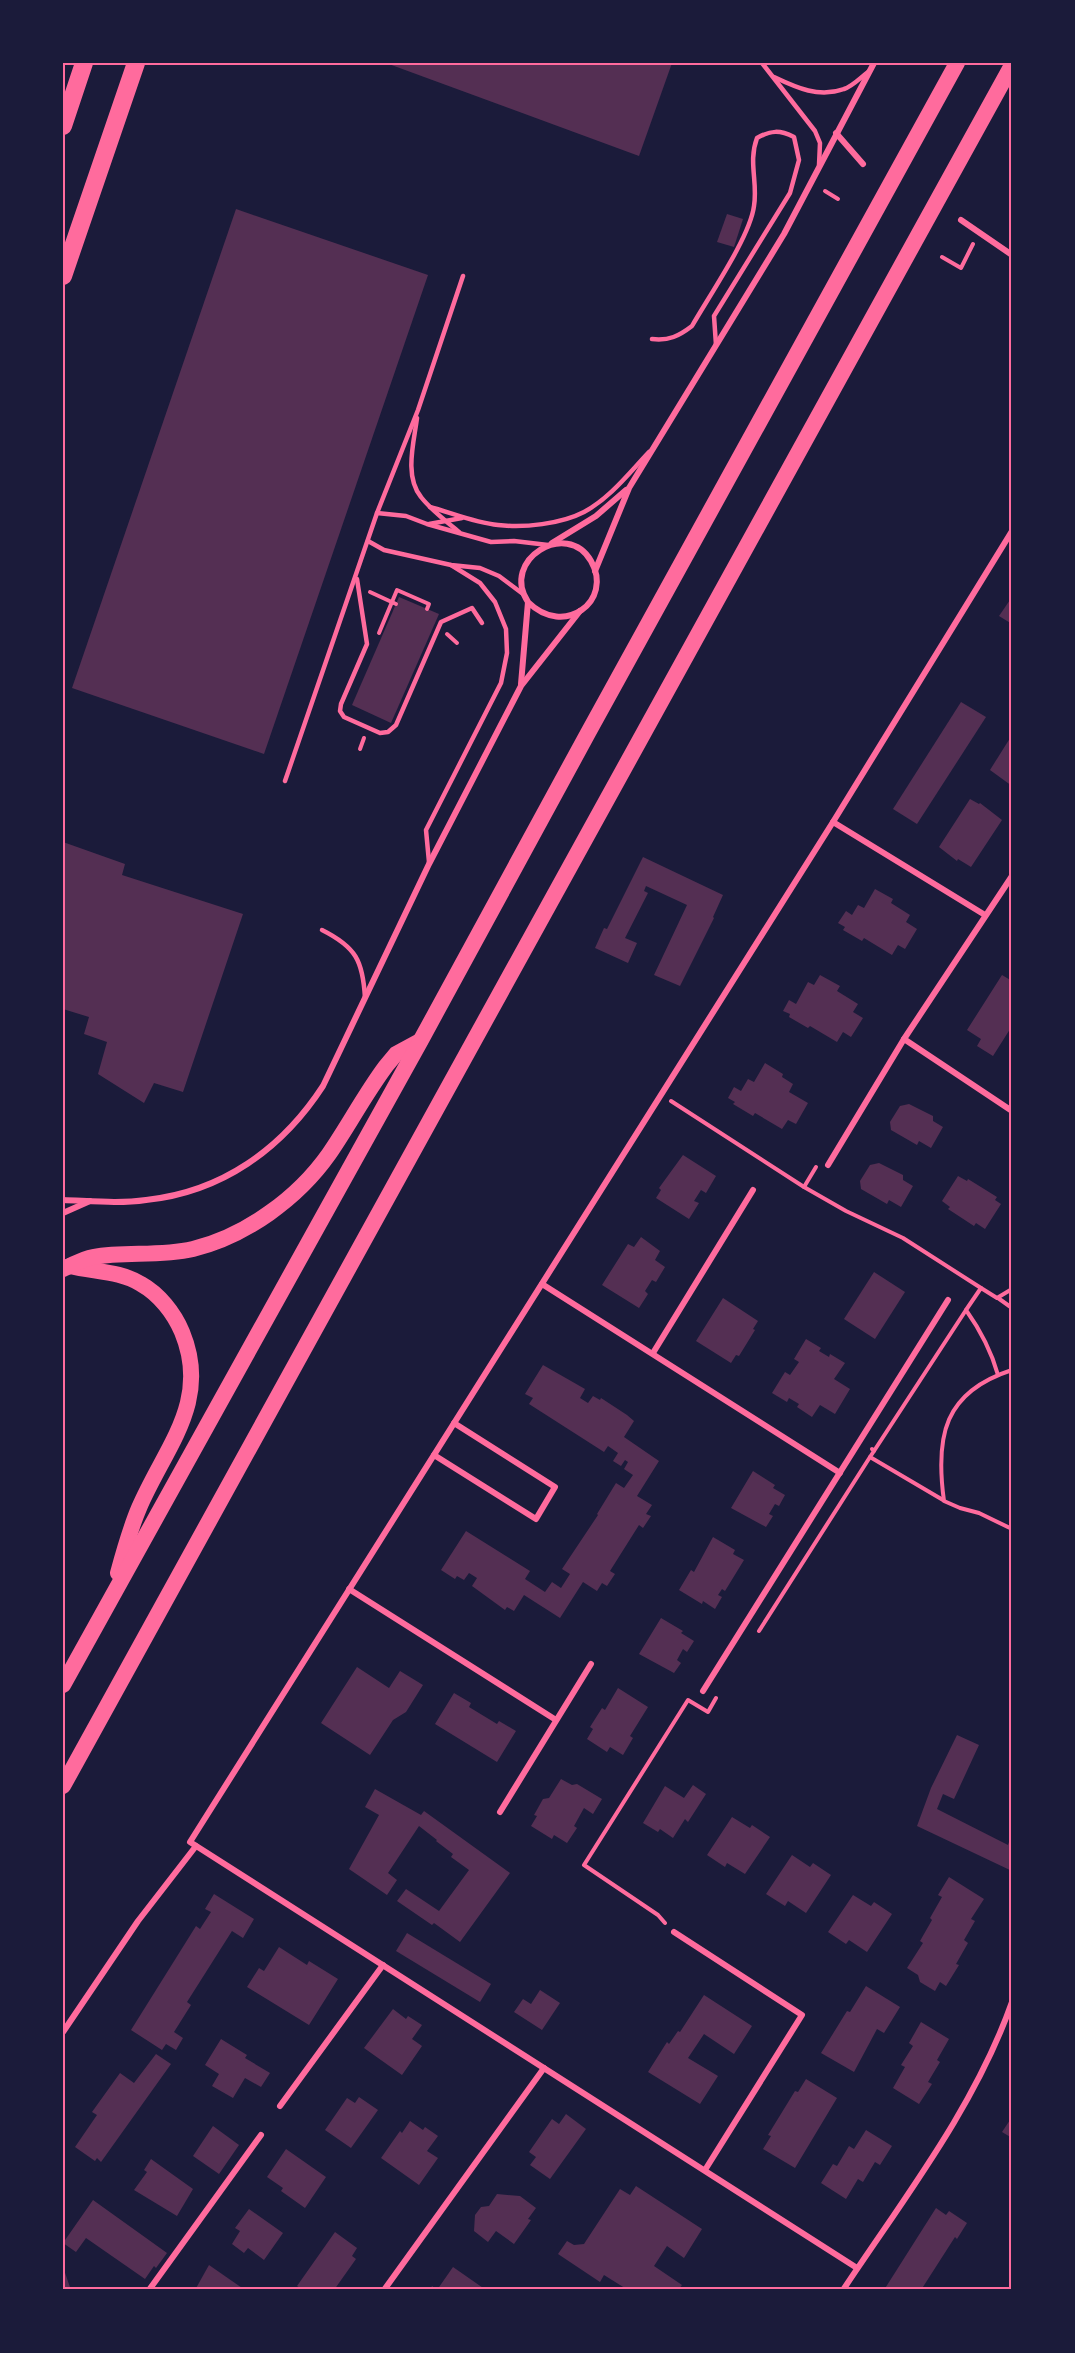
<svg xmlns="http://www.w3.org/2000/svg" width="1075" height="2353" font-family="'Noto Serif',serif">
<rect width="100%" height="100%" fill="#1b1b3a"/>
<g fill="#542f53">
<path d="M386 63H672L639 156Z"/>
<path d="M236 209 428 275 264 754 72 688Z"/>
<path d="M727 214 743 219 734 247 717 242Z"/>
<path d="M399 597 439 614 391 723 352 705Z"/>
<path d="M1012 597V624L999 616Z"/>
<path d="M961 702 986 717 917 824 893 809Z"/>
<path d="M1012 735V786L990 770Z"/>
<path d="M970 799 979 804 980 803 1002 820 971 867 958 859 957 861 939 847Z"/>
<path d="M63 842 125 864 122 875 243 914 183 1092 154 1083 144 1103 98 1074 107 1042 84 1034 89 1017 63 1009Z"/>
<path d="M643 857 723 895 713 917 714 918 680 986 654 975 687 905 646 886 644 891 648 893 625 938 637 943 628 963 595 948 604 928 607 929Z"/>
<path d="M875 889 893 899 891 903 910 915 906 922 917 929 905 949 898 945 892 955 864 938 862 941 843 930 845 927 838 923 846 911 852 915 858 905 864 908Z"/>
<path d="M820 975 840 986 837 991 858 1004 853 1012 863 1018 851 1037 843 1032 837 1042 810 1026 808 1028 789 1017 790 1014 783 1011 789 1000 796 1004 808 982 814 985Z"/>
<path d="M1002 975 1012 981V1026L993 1056 977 1046 981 1039 967 1030Z"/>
<path d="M765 1063 783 1074 782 1077 793 1084 789 1092 808 1103 796 1124 788 1120 782 1129 755 1113 753 1116 733 1104 735 1102 728 1098 734 1087 741 1091 748 1079 754 1082Z"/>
<path d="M909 1104 933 1116V1121L943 1127 931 1148 919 1141 917 1145 891 1130 890 1122 900 1106Z"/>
<path d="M683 1155 716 1176 706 1193 701 1190 694 1201 699 1203 689 1219 656 1198 661 1190 659 1188Z"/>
<path d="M879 1163 903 1175V1180L913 1186 901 1207 889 1200 887 1204 861 1189 860 1181 870 1165Z"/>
<path d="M958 1176 967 1181 968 1179 997 1197 995 1200 1001 1204 985 1229 976 1223 974 1226 948 1209 950 1207 942 1201Z"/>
<path d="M641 1237 660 1251 655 1260 665 1267 656 1282 652 1280 645 1291 648 1294 639 1308 602 1285 628 1244 634 1247Z"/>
<path d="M874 1272 905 1292 875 1339 844 1319Z"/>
<path d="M723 1298 758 1321 753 1329 755 1330 739 1356 736 1355 731 1363 696 1341Z"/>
<path d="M806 1339 821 1348 819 1351 829 1357 830 1354 845 1363 834 1379 850 1389 835 1414 820 1405 812 1417 797 1407 799 1404 789 1398 787 1402 772 1393 785 1372 790 1375 799 1362 794 1359Z"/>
<path d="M543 1365 585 1389 580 1398 588 1403 593 1396 600 1400 601 1398 627 1415 634 1421 624 1437 659 1461 637 1496 652 1505 646 1514 651 1516 643 1528 639 1525 610 1571 615 1574 607 1586 602 1583 597 1591 583 1582 560 1618 524 1595 514 1611 507 1607 505 1610 472 1586 477 1578 469 1573 464 1580 457 1576 455 1579 441 1570 466 1531 530 1571 525 1579 545 1592 552 1582 561 1588 570 1574 562 1569 598 1515 597 1514 616 1483 624 1488 633 1475 624 1469 628 1462 625 1460 621 1466 613 1461 618 1453 608 1446 604 1452 529 1404 533 1398 525 1394Z"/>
<path d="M753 1471 775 1485 773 1488 785 1495 779 1506 775 1504 769 1514 773 1516 766 1527 731 1508Z"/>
<path d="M713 1537 735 1550 733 1554 744 1560 725 1591 722 1589 718 1595 722 1597 715 1609 703 1601 702 1604 679 1590 691 1570 694 1572Z"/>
<path d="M661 1618 683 1631 681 1633 694 1641 687 1652 683 1649 677 1660 681 1663 674 1673 639 1654Z"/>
<path d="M357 1667 389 1688 400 1671 423 1685 406 1712 393 1720 370 1755 321 1723Z"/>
<path d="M618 1688 648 1707 630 1736 633 1738 623 1755 610 1747 607 1752 587 1739 593 1729 590 1727 602 1708 605 1710Z"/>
<path d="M454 1693 471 1703 469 1707 497 1724 499 1721 516 1731 497 1762 435 1724Z"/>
<path d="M957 1735 979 1745 954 1799 943 1794 937 1809 1008 1845 1012 1833V1871L917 1826 931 1788Z"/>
<path d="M561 1779 572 1785 577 1784 602 1799 593 1814 584 1808 574 1826 577 1828 567 1843 554 1835 552 1839 531 1826 537 1816 534 1815 543 1799 549 1798Z"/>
<path d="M693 1785 706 1794 688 1822 685 1819 673 1838 660 1829 658 1832 643 1823 665 1786 684 1798Z"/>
<path d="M375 1789 421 1815 424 1811 510 1873 460 1942 434 1923 432 1925 397 1901 406 1889 439 1911 469 1870 451 1857 453 1854 436 1841 437 1840 419 1826 388 1873 397 1880 387 1895 349 1869 379 1815 365 1807Z"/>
<path d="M732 1817 750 1828 752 1825 770 1837 745 1874 727 1863 725 1867 707 1855Z"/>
<path d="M792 1855 810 1867 813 1863 831 1875 806 1913 788 1901 785 1906 766 1894Z"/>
<path d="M949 1877 984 1899 971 1919 975 1921 964 1940 968 1943 956 1964 959 1965 946 1986 940 1982 935 1991 920 1982 918 1975 907 1968 923 1943 920 1941 932 1920 930 1918 942 1897 938 1895Z"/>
<path d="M214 1894 254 1919 243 1938 232 1931 187 2002 191 2005 174 2032 183 2038 176 2050 166 2044 162 2050 131 2030 196 1926 200 1929 211 1912 205 1909Z"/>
<path d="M853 1895 871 1906 874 1902 892 1914 867 1952 849 1940 846 1944 828 1932Z"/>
<path d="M407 1933 491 1984 480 2002 396 1951Z"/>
<path d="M279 1947 307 1965 309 1961 338 1979 309 2025 247 1987 259 1968 264 1971Z"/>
<path d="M866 1986 900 2007 884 2033 877 2029 854 2072 821 2053 847 2011 850 2012Z"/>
<path d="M540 1990 560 2003 542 2030 514 2012 523 1999 531 2004Z"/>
<path d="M704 1995 752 2026 734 2054 704 2034 688 2058 718 2076 700 2104 648 2072 667 2042 669 2044 678 2031 680 2032Z"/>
<path d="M393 2009 406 2019 408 2016 422 2025 412 2039 422 2046 402 2075 364 2048Z"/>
<path d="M921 2022 949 2039 937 2060 940 2062 928 2082 932 2084 919 2104 893 2088 905 2067 901 2065 913 2046 909 2043Z"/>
<path d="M221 2039 247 2055 245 2058 270 2073 261 2087 245 2078 233 2098 212 2086 219 2074 205 2065Z"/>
<path d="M156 2054 171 2064 101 2162 97 2158 95 2161 75 2147 97 2115 92 2112 120 2073 134 2083Z"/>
<path d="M806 2079 837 2098 795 2168 763 2149 771 2136 768 2135 795 2091 798 2092Z"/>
<path d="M359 2097 378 2110 351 2148 325 2130 347 2098 355 2103Z"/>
<path d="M566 2114 586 2129 550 2179 530 2165 536 2157 529 2152 552 2119 559 2124Z"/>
<path d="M1012 2117V2138L1002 2132Z"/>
<path d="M410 2121 423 2130 425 2127 438 2136 427 2151 438 2158 419 2185 381 2158 400 2131 402 2133Z"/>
<path d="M213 2126 239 2145 219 2174 193 2156Z"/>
<path d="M866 2130 892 2146 880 2165 875 2162 863 2182 858 2179 846 2199 821 2183 833 2164 837 2166 849 2146 854 2149Z"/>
<path d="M286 2149 326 2177 305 2208 281 2191 283 2188 267 2177Z"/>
<path d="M151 2159 193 2189 177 2216 134 2190 147 2172 144 2170Z"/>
<path d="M636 2186 702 2229 684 2258 667 2246 654 2266 682 2285 678 2290H628L604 2275 600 2282 558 2254 567 2241 574 2245 584 2244 620 2189 630 2195Z"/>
<path d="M497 2194 520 2196 536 2208 528 2219 531 2220 514 2244 496 2231 488 2242 474 2231 475 2215 481 2207 489 2206Z"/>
<path d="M93 2200 167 2253 156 2268 154 2266 145 2279 86 2238 76 2252 63 2243Z"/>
<path d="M936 2208 946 2215 949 2211 967 2223 957 2239 955 2237 921 2290H884Z"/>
<path d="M249 2209 283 2233 264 2260 248 2248 244 2253 232 2244 240 2231 235 2228Z"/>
<path d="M335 2232 357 2248 352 2256 356 2259 334 2290H303L297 2286Z"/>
<path d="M209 2265 245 2290H195Z"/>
<path d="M63 2267 71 2290H63Z"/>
<path d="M453 2267 486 2290H430L432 2286 437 2290Z"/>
</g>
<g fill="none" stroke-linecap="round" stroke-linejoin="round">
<g stroke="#ff6b9d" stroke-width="4">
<path d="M825 191 838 199"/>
<path d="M942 257 961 268 973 244"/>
<path d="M370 592 396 604"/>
<path d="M379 633 397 590 429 604 427 609"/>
<path d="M447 634 457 643"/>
<path d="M360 749 364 738"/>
<path d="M671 1101 804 1187 846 1211 903 1238 981 1288"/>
<path d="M804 1187 816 1167"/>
<path d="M998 1298 1012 1308"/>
<path d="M1012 1370C944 1392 935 1436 944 1501L960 1508 979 1513 1012 1529"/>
<path d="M998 1375C991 1350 981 1331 966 1310L981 1288 997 1298 1012 1289"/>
<path d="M872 1449 874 1451 870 1457 943 1500"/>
<path d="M874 1451 966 1310"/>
<path d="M759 1631 870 1457"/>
<path d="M665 1923 658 1915 584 1865 688 1700 708 1712 716 1698"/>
</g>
<g stroke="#ff6b9d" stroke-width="4.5">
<path d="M762 63 815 131 820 143 819 165"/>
<path d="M774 77C797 88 819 98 844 89 853 86 861 77 868 72"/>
<path d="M652 339C669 341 679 336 692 326 709 296 750 237 754 206 758 182 748 162 757 138 771 130 780 130 794 137L799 160 790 193 714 316 716 345"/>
<path d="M417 418C414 442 404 476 421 497 431 510 446 521 459 532"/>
<path d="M430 507C452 513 475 523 498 525 524 528 561 524 584 512 610 498 629 473 649 452"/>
<path d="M377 513 406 516 427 524 491 542 514 541 548 545"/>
<path d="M429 524 462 518"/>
<path d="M368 541 384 550 451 565 480 568 499 576 523 594"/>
<path d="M357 579 367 644 341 704 340 711 344 717 380 733 388 732 396 725 441 622 472 608 482 623"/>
<path d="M285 781 377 513 418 410 463 276"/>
<path d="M429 862 426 830 501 683 507 653 506 629 495 602 480 583 451 565"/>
<path d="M322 930C356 947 363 961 365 998"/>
</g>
<g stroke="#ff6b9d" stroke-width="6">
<path d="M836 133 863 164"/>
<path d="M961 220 1012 255"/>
<path d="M552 543 596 516 626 490"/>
<path d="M595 571 629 488 784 234 874 63"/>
<path d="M521 684 528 602C500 560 567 519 591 561 614 601 564 638 528 602"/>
<path d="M833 822 985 915"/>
<path d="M904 1039 1012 1111"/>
<path d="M828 1165 904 1039 1012 876"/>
<path d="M63 1200C91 1201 119 1204 146 1200 222 1192 282 1149 323 1086L429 864 521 686 580 611"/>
<path d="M63 1213 90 1201"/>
<path d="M542 1284 840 1473"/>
<path d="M653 1353 753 1190"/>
<path d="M434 1455 536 1519 555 1487 454 1423"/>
<path d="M349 1589 556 1720"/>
<path d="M703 1691 948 1300"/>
<path d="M500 1812 591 1664"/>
<path d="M674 1932 802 2015 705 2170"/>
<path d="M63 2032 138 1921 196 1846"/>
<path d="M280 2106 383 1965"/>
<path d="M857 2268 190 1842 833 822 1012 531"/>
<path d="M149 2290 261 2135"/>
<path d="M384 2290 544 2068"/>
<path d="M843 2290C904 2198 975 2107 1012 2002"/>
</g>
<g stroke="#ff6b9d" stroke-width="16">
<path d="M70 1266C94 1272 120 1271 141 1284 159 1294 174 1313 182 1332 211 1402 165 1447 139 1508 130 1529 124 1551 118 1573"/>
<path d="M63 1269C73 1265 82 1259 93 1257 126 1251 159 1257 193 1249 246 1236 298 1198 329 1154 349 1125 365 1094 386 1066L396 1054 420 1041"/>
<path d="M63 1685 421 1040 588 733 957 63"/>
<path d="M63 1786 1012 65"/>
</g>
<g stroke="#ff6b9d" stroke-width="18">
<path d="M63 126 84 63"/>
<path d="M63 276 136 63"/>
</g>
</g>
<rect width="1075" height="2353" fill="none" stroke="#1b1b3a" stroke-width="129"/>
<rect x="64" y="64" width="946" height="2224" fill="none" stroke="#ff6b9d" stroke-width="2"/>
</svg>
